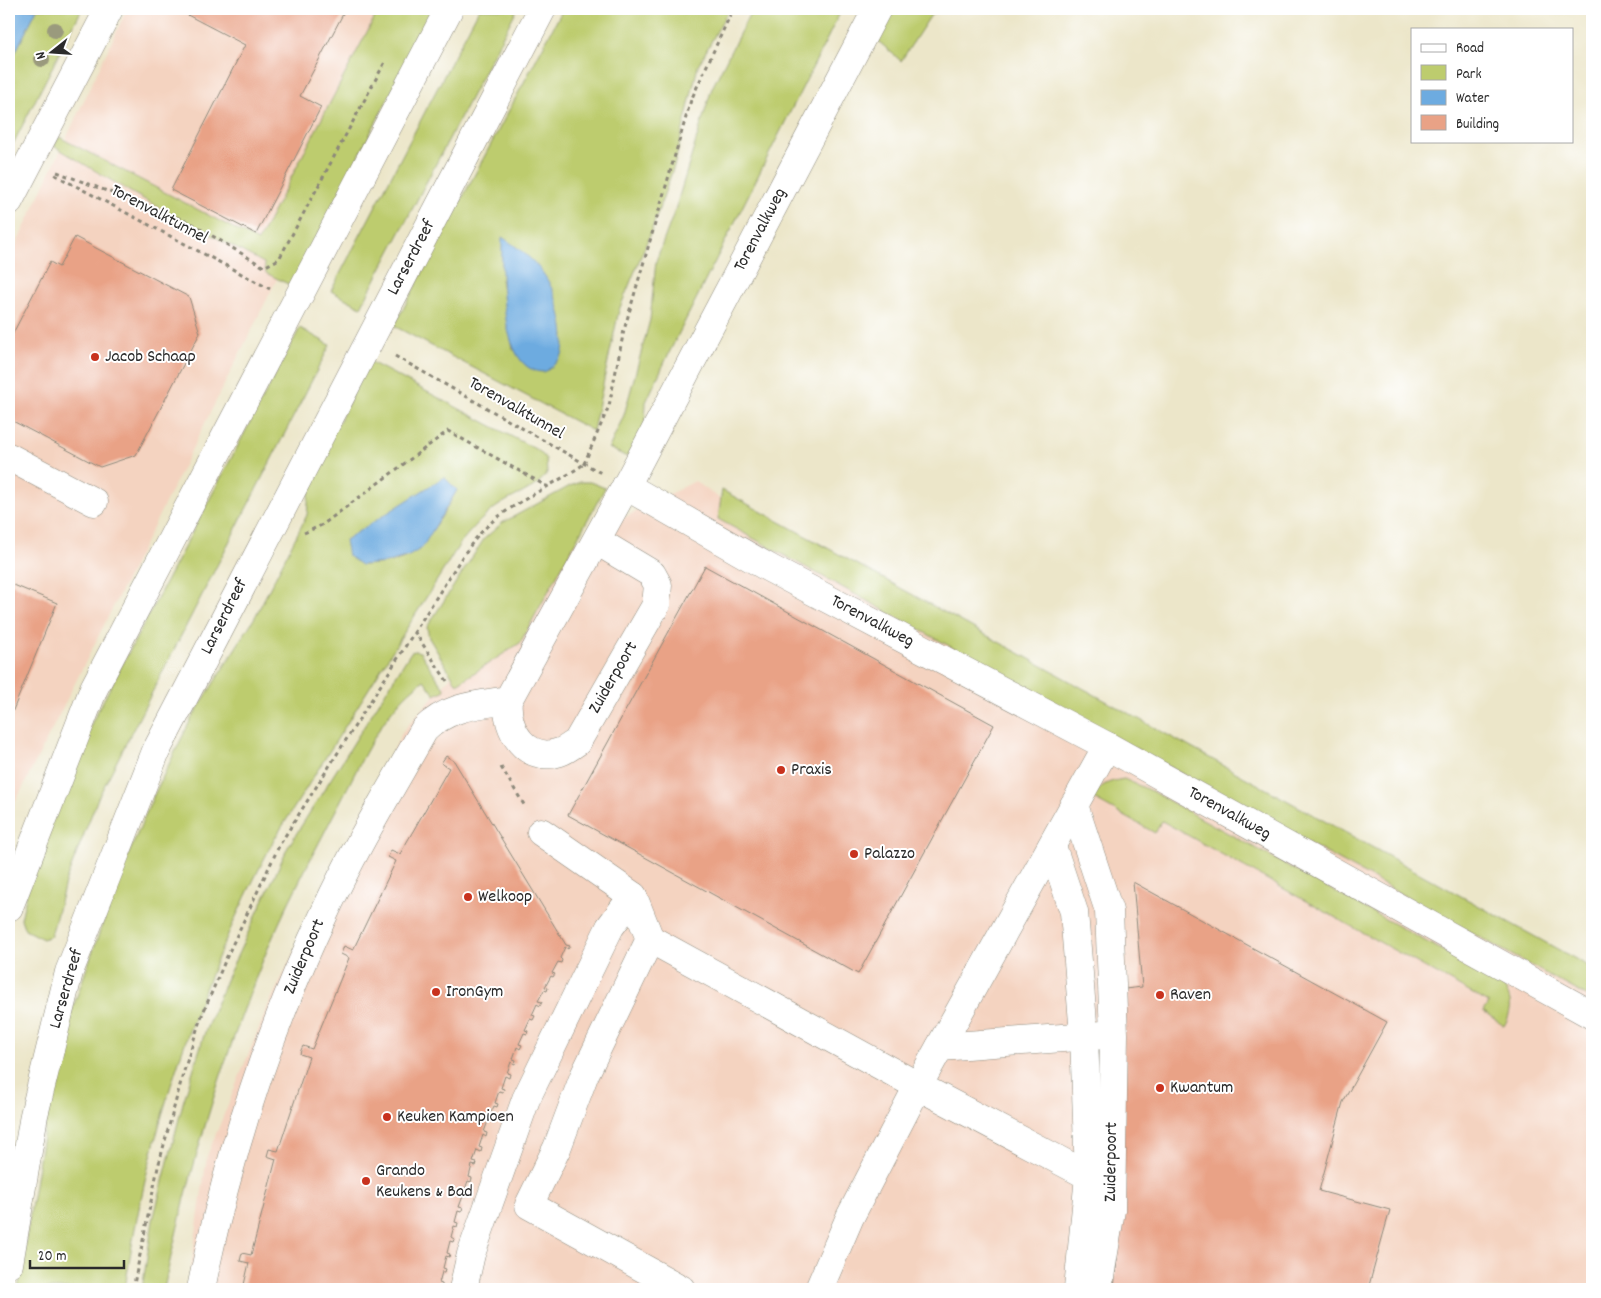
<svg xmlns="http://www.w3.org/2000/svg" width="1601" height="1298" font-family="Dekko,sans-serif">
<rect width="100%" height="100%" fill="#fff"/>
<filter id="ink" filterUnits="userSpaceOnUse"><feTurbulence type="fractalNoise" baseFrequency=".02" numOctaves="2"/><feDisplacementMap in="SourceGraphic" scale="10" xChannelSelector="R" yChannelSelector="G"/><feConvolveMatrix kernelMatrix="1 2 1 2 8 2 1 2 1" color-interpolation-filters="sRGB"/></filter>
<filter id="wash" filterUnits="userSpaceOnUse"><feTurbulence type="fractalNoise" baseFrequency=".0096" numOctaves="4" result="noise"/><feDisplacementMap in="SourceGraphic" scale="20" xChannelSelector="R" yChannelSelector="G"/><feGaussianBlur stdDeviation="1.12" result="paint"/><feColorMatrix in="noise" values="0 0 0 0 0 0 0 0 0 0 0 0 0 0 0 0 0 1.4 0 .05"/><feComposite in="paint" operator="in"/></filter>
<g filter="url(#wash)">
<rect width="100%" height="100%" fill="#ece6c9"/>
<g fill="#f4d3c0">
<path d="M127 9H412L9 815V260Z"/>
<path d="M695 481 733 508 1592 978V1289H188L207 1156 269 1004 403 731 565 548Z"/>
</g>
<g fill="#bdcc6e" stroke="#747c4c" fill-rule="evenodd">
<path d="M37 9H82L12 146 9 145V65Z"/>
<path d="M379 9H434L292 286 266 273 264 263 134 194 54 146 59 137 258 241Z"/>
<path d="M479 9H517L361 307 331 291Z"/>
<path d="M563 9H729L698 66 675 163 651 232 619 310 593 431 394 326ZM543 273 558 306 564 335 513 350 501 279Z"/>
<path d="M752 9H842L669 353 646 402 645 424 627 457 609 448 624 415 650 320 656 261 675 210 712 88Z"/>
<path d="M892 9H945L931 15 901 61 877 40Z"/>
<path d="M300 328 330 345 98 798 65 883 51 936 43 939 25 930 21 919 34 860 93 720Z"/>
<path d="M369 361 539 451 546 459 547 473C537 489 517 494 501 504 485 514 473 528 461 542L275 838C200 979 147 1131 125 1289H18L44 1129 71 1013 119 877 153 797 190 721 255 617 307 515 310 481ZM457 490C448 507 425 547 408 556 394 564 377 564 362 565Z"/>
<path d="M580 482H590L605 488 520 643 457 684 429 638 427 627 484 539 502 523 570 486Z"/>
<path d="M722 490 1592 968V999L718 519Z"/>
<path d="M415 651 420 652 445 690 435 695 424 680C383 708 362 761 339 804 313 855 285 906 263 960 220 1067 187 1177 164 1289H142L153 1220 183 1103 205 1032 226 980 288 847 411 652Z"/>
<path d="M1124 779 1151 791 1500 982C1512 996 1514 1009 1504 1026L1483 1011 1489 1003 1162 821 1155 833 1092 798C1101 784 1107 782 1124 779Z"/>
</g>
<g fill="#6dabe0" stroke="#4c6b86">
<path d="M9 9H37L9 65Z"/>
<path d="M502 237C517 247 532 258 542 272 556 289 569 333 562 355 560 359 548 372 543 372 497 371 502 267 502 237Z"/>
<path d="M444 477 457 490 422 548 409 556 385 563 361 565 348 556 345 540Z"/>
</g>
<g id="blocks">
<g fill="#e9a286">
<path d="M176 9H333L343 14 300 96 321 107 256 234 171 190 245 45Z"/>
<path d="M75 237 189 297 200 333 136 455 100 467 9 419V341L50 262 59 267Z"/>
<path d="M705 566 994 725 858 974 568 815Z"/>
<path d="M9 583 57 603 9 720Z"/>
<path d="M446 756 454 761 566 945 570 946 568 949 565 947 560 958 562 960 561 963 558 962 552 973 555 974 553 977 551 976 545 987 548 988 547 991 544 990 538 1001 542 1002 540 1006 537 1004 532 1015 535 1016 533 1020 530 1019 525 1030 528 1031 527 1034 524 1033 519 1044 522 1045 520 1049 517 1047 513 1059 516 1060 515 1064 511 1062 507 1073 510 1074 509 1078 505 1076 501 1088 504 1089 503 1092 499 1091 495 1103 498 1104 497 1107 494 1106 489 1117 493 1118 491 1122 488 1121 484 1132 487 1133 486 1137 483 1135 479 1147 482 1148 481 1152 477 1150 473 1162 477 1163 476 1166 472 1165 469 1177 472 1178 471 1182 468 1181 464 1192 467 1193 466 1197 463 1196 459 1207 463 1208 461 1212 458 1211 455 1222 458 1223 457 1227 454 1226 451 1237 454 1239 453 1242 450 1241 447 1253 450 1254 449 1257 446 1256 443 1268 446 1269 445 1272H442L439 1283 442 1284V1287H438V1289H243L249 1263 240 1261 242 1253 251 1255 276 1159 267 1156 269 1149 278 1151 309 1057 300 1054 301 1050 303 1046 312 1049 349 958 341 954 344 946 353 950 396 861 388 857 391 850 400 854 449 768 441 763Z"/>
<path d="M1133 882 1387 1022 1343 1102 1319 1191 1390 1210 1368 1289H1114L1120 1229 1125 989 1142 987Z"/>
</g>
</g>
</g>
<g filter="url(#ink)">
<use href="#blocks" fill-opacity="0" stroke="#8c887a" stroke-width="1"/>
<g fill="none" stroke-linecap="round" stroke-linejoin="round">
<g stroke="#8c887a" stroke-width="29">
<g id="minor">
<path d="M877 9 626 486 769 568 1107 746 1592 1015"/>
<path d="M9 201 109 9"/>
<path d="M9 457 94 502"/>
<path d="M597 541 652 574 658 585 656 605 577 742C572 745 566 750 560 752 527 764 505 730 508 700L626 486"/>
<path d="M1074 805 1109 911 1114 1034 1111 1210 1098 1289"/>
<path d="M541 832 633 896 650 939"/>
<path d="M1052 846 1074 912 1084 1035 1089 1176 1078 1289"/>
<path d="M940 1047 1103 1035"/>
<path d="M201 1289C227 1160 268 1031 325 912 354 849 390 790 424 730 448 706 476 705 508 700"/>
<path d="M463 1289 471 1254 526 1099 610 927 633 896"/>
<path d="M681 1289 529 1205 557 1148 584 1076 650 939 918 1086 1089 1176"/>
<path d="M819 1289 850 1217 918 1086 1107 746"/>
</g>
</g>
<g stroke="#8c887a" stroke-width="29">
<g id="major">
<path d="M9 907 94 688 449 9"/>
<path d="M9 1264 34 1115 69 972 156 751 542 9"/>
</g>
</g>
<g stroke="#8c887a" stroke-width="3" stroke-dasharray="4 4" stroke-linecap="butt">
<path d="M57 172 191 223 264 267 279 259 385 62"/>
<path d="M55 175 270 289"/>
<path d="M395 356 601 473"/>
<path d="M584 464 609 406 624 330 691 100 733 9"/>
<path d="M304 533 322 525 448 431 548 487"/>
<path d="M414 631 447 681"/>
<path d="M501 767 526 808"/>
<path d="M133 1289 158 1167 183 1074 200 1020 228 954 280 844 462 557C472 543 483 528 498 517 525 497 557 483 584 464"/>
</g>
<use href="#minor" stroke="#fff" stroke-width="28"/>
<use href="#major" stroke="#fff" stroke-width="28"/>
</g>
<g fill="#9a9a7d">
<circle cx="55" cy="30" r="8"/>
<circle cx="42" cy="59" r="8"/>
</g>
</g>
<g fill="#c8321e" stroke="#fff" stroke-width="2">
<circle cx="95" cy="357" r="5"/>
<circle cx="781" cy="770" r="5"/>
<circle cx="854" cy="854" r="5"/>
<circle cx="468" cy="897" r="5"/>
<circle cx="436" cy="992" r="5"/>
<circle cx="1160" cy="995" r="5"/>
<circle cx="1160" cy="1088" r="5"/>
<circle cx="387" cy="1117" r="5"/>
<circle cx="366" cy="1181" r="5"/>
</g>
<g text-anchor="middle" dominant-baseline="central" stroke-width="4" stroke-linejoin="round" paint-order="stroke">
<g font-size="18" fill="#2b2b2b" stroke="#fff">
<text transform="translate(159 215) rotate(28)">Torenvalktunnel</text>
<text transform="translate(761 230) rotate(-62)">Torenvalkweg</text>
<text transform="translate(412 258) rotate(-62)">Larserdreef</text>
<text transform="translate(516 409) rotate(30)">Torenvalktunnel</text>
<text transform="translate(225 617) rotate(-63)">Larserdreef</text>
<text transform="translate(872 622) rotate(28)">Torenvalkweg</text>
<text transform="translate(614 678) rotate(-60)">Zuiderpoort</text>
<text transform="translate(1229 814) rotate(29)">Torenvalkweg</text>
<text transform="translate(305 957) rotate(-67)">Zuiderpoort</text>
<text transform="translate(67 989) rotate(-74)">Larserdreef</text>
<text transform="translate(1112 1162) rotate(-89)">Zuiderpoort</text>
</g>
<g font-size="18" fill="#2b2b2b" stroke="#fff" text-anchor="start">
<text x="105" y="357">Jacob Schaap</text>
<text x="791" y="770">Praxis</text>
<text x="864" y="854">Palazzo</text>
<text x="478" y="897">Welkoop</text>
<text x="446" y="992">IronGym</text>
<text x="1170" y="995">Raven</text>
<text x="1170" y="1088">Kwantum</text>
<text x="397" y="1117">Keuken Kampioen</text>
<text x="376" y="1171">Grando<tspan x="376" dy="21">Keukens &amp; Bad</tspan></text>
</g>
</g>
<rect width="1601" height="1298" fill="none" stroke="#fff" stroke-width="30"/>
<rect x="1411" y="28" width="162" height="115" fill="#ffffff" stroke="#aaaaaa"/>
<rect x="1421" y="44" width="25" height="8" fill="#ffffff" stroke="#aaaaaa"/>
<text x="1456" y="52" font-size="15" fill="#2b2b2b">Road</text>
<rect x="1421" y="65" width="25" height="15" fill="#bdcc6e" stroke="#aaaaaa"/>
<text x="1456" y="78" font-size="15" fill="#2b2b2b">Park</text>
<rect x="1421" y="90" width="25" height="15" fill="#6dabe0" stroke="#aaaaaa"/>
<text x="1456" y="102" font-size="15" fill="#2b2b2b">Water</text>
<rect x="1421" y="115" width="25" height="15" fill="#e9a286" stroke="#aaaaaa"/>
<text x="1456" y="128" font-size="15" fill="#2b2b2b">Building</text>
<g transform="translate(52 52) rotate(253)" stroke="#ffffff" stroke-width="4" paint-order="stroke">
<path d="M0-4L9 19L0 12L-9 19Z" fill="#2b2b2b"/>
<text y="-8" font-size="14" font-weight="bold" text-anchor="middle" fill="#2b2b2b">N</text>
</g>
<path d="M30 1260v8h94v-8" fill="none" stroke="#2b2b2b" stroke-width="2.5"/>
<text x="38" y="1260" font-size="15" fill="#2b2b2b" stroke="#ffffff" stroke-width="4" paint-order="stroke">20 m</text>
</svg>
